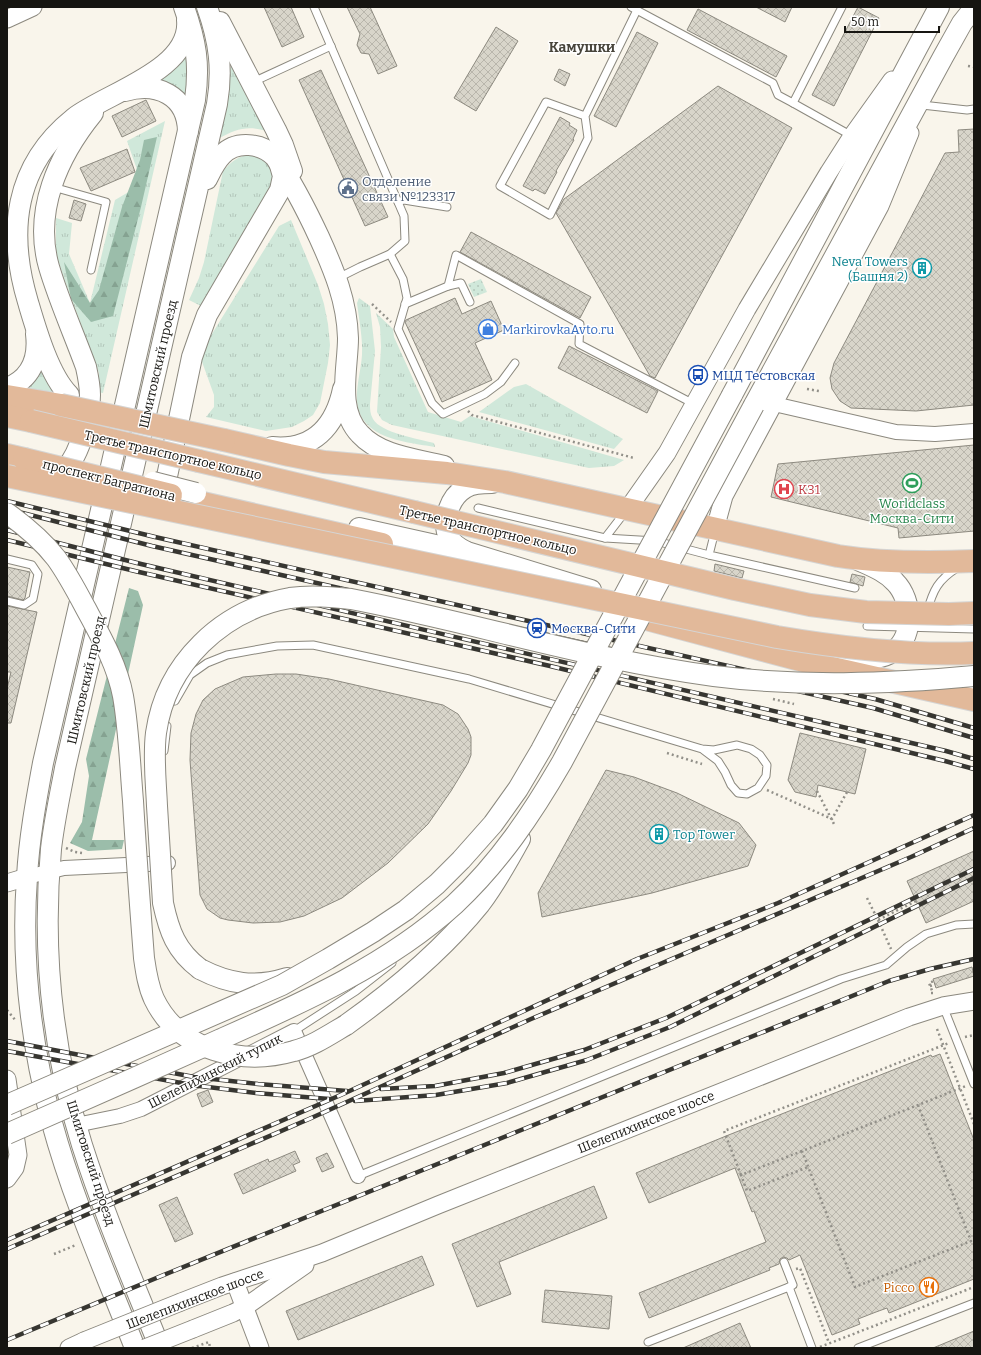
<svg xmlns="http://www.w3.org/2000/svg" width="981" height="1355" font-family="Bitter,serif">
<defs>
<pattern id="grass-tufts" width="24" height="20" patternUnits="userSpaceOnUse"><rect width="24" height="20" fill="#d0e8da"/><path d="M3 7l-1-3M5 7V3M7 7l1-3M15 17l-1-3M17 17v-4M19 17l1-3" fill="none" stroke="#b2c6ba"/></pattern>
<pattern id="forest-firs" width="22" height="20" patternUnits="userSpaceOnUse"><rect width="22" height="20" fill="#9bbdaa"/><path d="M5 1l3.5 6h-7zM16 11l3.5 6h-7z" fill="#85a291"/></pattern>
<pattern id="park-dots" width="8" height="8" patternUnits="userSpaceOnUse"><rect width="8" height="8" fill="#d0e8da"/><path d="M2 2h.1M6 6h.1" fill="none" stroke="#b2c6ba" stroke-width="1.8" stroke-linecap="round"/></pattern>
<pattern id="building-cross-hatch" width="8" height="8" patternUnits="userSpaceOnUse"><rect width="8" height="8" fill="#d8d5ca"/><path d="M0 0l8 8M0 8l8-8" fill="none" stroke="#b9b6ac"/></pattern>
</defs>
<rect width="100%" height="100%" fill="#f9f5eb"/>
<g fill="url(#grass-tufts)">
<path d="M186 43 188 59 185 107 157 83Z"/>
<path d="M231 63 270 132C249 125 237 128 218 139L227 101Z"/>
<path d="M165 121 103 393 98 392 99 373 66 284 56 254V218L72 223 69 254 90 303 115 200 142 184 127 141Z"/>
<path d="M257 154 274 167 275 179 205 308 189 300 199 278 204 262 223 171C234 159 240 155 257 154Z"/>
<path d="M291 220 318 285 324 304 328 324 330 345 328 363 320 403 313 415 304 421 292 427 266 431 206 417 214 407V395L201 359 210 337 279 226Z"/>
<path d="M359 298 370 306 375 351 370 404C370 409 370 414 373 419 381 433 419 439 434 443L435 447C406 442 360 439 357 401 356 386 361 370 362 355 363 339 359 320 357 303Z"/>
<path d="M376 313 393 329 394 337 428 412 461 422 470 416 624 460 614 466 589 468 392 425 382 420 377 412 381 347 380 327Z"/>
<path d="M42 363 62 398 12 392Z"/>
<path d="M526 384 623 439 614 449 479 412 514 387Z"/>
</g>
<g fill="url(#forest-firs)">
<path d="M157 137 141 207 113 316 91 322 71 299 64 262 90 303 99 290 122 207 140 160 144 140Z"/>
<path d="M129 588 138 591 143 605 92 840H124L122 849 88 851 70 843 82 822 89 776 86 759Z"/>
</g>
<path fill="url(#park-dots)" d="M481 279 487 292 474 297 468 284Z"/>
<g fill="url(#building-cross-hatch)" stroke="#8d8a80">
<path d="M264 7H291L304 37 282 47Z"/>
<path d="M347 7H370L397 66 378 74 369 54 361 53 357 45 360 34Z"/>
<path d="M756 7H792L785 22Z"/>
<path d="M858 7 879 18 834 106 812 95Z"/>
<path d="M698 9 787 56 776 77 687 30Z"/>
<path d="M496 27 518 41 476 111 454 98Z"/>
<path d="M637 32 658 43 616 127 594 116Z"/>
<path d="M559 69 570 74 565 86 554 80Z"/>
<path d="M321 70 388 217 365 226 299 80Z"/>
<path d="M718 86 792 128 655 378 650 376 556 213 564 199Z"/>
<path d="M146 100 156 121 122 137 112 116Z"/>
<path d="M560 117 570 123 569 125 577 130 573 139 574 140 556 171 557 172 545 194 535 189 533 191 523 186Z"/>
<path d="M974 129V405L916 411 851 408 840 401 832 389 830 378 834 363 945 153 959 152 958 130Z"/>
<path d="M127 149 135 172 91 191 80 168Z"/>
<path d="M74 200 86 204 81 221 69 218Z"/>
<path d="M471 232 591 297 580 318 460 252Z"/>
<path d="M455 298 462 314 491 301 504 330 475 343 492 380 442 402 405 322 406 320Z"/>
<path d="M569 346 658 391 647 413 558 368Z"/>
<path d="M974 445V531L899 538 898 528 771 497 778 464Z"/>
<path d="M715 564 744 571 742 578 714 571Z"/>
<path d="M7 567 30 572 25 598 23 600 7 596Z"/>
<path d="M852 574 865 577 863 586 850 582Z"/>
<path d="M7 606 37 612 11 723H7V689L11 672H7Z"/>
<path d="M276 674H296L329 679 443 705 458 714 468 729 471 737V755L468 763 451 791 428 824 388 863 342 898 304 916 280 922 253 923 228 920 220 918 207 909 200 895 190 760 191 733 196 714 203 700 215 689 243 677Z"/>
<path d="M800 733 866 749 855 794 818 785 816 797 795 792 788 780Z"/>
<path d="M606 770 634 777 677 793 739 823 756 845 748 866 652 893 542 917 538 893Z"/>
<path d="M974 851V901L926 923 907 881Z"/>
<path d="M972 967 974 976 936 988 933 979Z"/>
<path d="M940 1054 974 1140V1279L889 1313 887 1308 876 1312 858 1319 860 1324 832 1335 800 1255 789 1260 787 1258 783 1257 780 1259 779 1264 769 1268 770 1270 649 1318 639 1293 766 1242 754 1211 752 1212 735 1168 649 1203 636 1173 726 1136 898 1068 931 1055 932 1057Z"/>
<path d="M208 1090 213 1102 202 1107 197 1094Z"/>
<path d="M295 1151 300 1162 293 1165 296 1171 243 1194 234 1174 268 1159 269 1162Z"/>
<path d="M327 1153 334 1167 322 1172 316 1158Z"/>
<path d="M594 1186 607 1218 499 1262 511 1294 477 1307 452 1244Z"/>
<path d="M177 1197 193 1234 175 1242 159 1205Z"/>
<path d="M422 1256 434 1285 298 1340 286 1311Z"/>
<path d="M545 1290 612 1296 609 1329 542 1322Z"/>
<path d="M740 1323 751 1348H683Z"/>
<path d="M974 1331V1348H933Z"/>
</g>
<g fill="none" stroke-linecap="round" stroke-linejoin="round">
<g stroke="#8c897f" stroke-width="9">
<g id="service">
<path d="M314 7 404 216 405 241 390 254 360 267 338 278"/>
<path d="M631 7 773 83 778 95 793 103 842 7"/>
<path d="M253 82 331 46"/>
<path d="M793 103 852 136"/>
<path d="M922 105 967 110 974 109"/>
<path d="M585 116 546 102 500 186 550 215 588 138 585 116 637 10"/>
<path d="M53 187 106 202 91 270"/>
<path d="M398 202 404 200 447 207"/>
<path d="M390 254 403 279 407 298 398 329 432 403 443 414 485 394 501 382 515 363"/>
<path d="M448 286 461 283 470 302"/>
<path d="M405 304 448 286 456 255 580 324 579 344 694 404"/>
<path d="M478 508 605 538 656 541 709 555"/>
<path d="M715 531 709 555 855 588"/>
<path d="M605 538 625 512"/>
<path d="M7 559 32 565 38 574 33 599 24 605 7 601"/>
<path d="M927 612C933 590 938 580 957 568"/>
<path d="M867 626 974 629"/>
<path d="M175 701 190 675 207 663 227 655 277 646 313 645 469 679 702 749 714 750 737 745 751 749 760 755 767 765 766 776 758 788 747 794 738 793 731 785 725 772 718 761 702 749"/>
<path d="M164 751 167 726"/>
<path d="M943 1006 974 1084"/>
<path d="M294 1031 356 991 392 963"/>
<path d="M358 1176 841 979 886 965 907 947 926 934 956 925 974 924"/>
<path d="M784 1262 793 1285 789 1287"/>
<path d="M648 1342 789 1287 812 1348"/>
<path d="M858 1348 974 1303"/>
</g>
</g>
<g stroke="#8c897f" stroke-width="16">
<g id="minor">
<path d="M774 404 896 432 935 434 974 431"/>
<path d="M27 877 64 868 168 863"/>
<path d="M76 1125 120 1116 141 1109 294 1031 358 1176"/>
</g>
</g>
<g stroke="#8c897f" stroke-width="19">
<g id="tertiary">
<path d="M7 19 33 7"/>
<path d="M627 510 667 453 747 309 829 172 852 136 892 80"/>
<path d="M715 529 724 496 880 206 910 133"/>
<path d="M7 883 27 877"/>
<path d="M7 1079 18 1155 15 1168 7 1179"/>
<path d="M235 1282 260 1348"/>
<path d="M181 1302 222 1286 322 1253 438 1205 909 1017 943 1006 974 1001"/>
<path d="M193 1329 233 1313 245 1307 305 1265"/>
<path d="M69 1348 84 1341"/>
</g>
</g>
<g stroke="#8c897f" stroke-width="22">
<g id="secondary">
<path d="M220 22 276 130 283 145 292 171"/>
<path d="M125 91C157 82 187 95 188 131"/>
<path d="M207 179C211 171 215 162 222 155 236 140 262 143 275 157 292 182 306 209 319 237 334 270 347 301 348 338 348 369 336 409 360 434 380 456 416 459 444 466"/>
<path d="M7 388C31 379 39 359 36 334"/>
<path d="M69 395C49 375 36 329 28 302 7 232 14 166 74 118 106 93 192 70 187 20"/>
<path d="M732 395 939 7"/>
<path d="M754 405 943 57 962 23 974 8"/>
<path d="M272 447C313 451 335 427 343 389"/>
<path d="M52 476C57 474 62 472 66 468 80 454 90 415 90 395 90 385 88 376 86 367 74 334 59 301 49 267 33 211 58 156 93 113"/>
<path d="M166 501 164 492 165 486 192 357 199 337 207 315 280 190 283 176 279 162"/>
<path d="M359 528 467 552 591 590"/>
<path d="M465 551C459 548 452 544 449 537 441 521 450 497 465 488 472 483 484 483 492 483"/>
<path d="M823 657C842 658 872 663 889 654 915 641 913 600 895 582 885 571 871 566 858 560"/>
<path d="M940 683 974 688"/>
<path d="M200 969C229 984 255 988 287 978"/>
<path d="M346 1025C395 990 442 951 480 904 495 884 508 861 520 839"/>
<path d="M135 1348C106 1274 73 1200 52 1123 31 1044 21 959 27 877 29 839 36 801 43 763L195 100C200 64 196 41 184 7"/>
<path d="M160 1348C133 1281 104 1214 82 1145 52 1050 42 948 51 849 54 822 60 795 65 768L217 104C223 69 219 41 207 7"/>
</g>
</g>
<g stroke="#d5d5d4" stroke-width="24">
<g id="primary">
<path d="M7 396 61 405"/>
<path d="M7 416 31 421"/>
<path d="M224 440 289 455 324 462 447 473 505 482 838 556C883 563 929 563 974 561"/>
<path d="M7 455 24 459"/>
<path d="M199 461 414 512"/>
<path d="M194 501 382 544"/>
<path d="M650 620 819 665 974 700"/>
</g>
</g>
<g stroke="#929089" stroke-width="2.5" stroke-dasharray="2 3" stroke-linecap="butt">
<path d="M968 66 974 67"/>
<path d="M372 304 391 322"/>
<path d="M807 389 819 391"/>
<path d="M468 411 472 415 634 458"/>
<path d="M773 699 794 704"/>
<path d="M667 753 702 764"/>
<path d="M767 790 832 819 847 792"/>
<path d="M817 791 835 826"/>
<path d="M66 848 75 852 82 853"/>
<path d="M867 898 878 920 916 901"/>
<path d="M878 920 891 949"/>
<path d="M930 986 935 985"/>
<path d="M931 993H933L929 983 934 981"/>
<path d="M7 1010 16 1021"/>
<path d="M937 1029 974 1124"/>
<path d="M965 1037 974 1035"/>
<path d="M918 1105 971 1241 855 1287 802 1151 966 1086"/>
<path d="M802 1151 741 1175 747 1191 808 1167"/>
<path d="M741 1175 724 1131 949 1043"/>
<path d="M54 1254 76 1245"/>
<path d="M796 1269 800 1268 829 1343"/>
<path d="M820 1347 974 1287"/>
<path d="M192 1348 209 1342 210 1348"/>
</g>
<use href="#service" stroke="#fff" stroke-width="7"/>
<use href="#minor" stroke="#fff" stroke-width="14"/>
<use href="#tertiary" stroke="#fff" stroke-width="17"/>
<use href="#secondary" stroke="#fff" stroke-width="20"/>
<use href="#primary" stroke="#e2b99a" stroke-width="22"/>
<g stroke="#373631" stroke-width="4.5">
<g id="rail">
<path d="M7 501 155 537 875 699 974 728"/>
<path d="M7 509 152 546 873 708 974 738"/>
<path d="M7 530 141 564 946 751 974 759"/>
<path d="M7 540 139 572 550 666 945 761 974 769"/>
<path d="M7 1041 194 1077 258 1084 347 1091"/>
<path d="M7 1051 192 1085 256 1093 329 1099"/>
<path d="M381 1089 435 1086 504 1073 584 1050 666 1018 974 869"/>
<path d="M355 1101 436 1095 507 1083 587 1060 670 1027 974 878"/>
<path d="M7 1240 343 1094 637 959 778 903 974 815"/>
<path d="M7 1249 309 1119 531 1019 911 857 974 828"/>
<path d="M7 1340 171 1272 889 981 930 969 974 959"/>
</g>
</g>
<use href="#rail" stroke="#fff" stroke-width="3" stroke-dasharray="9" stroke-linecap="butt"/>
<g stroke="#8c897f" stroke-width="19" stroke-linecap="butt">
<g id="tertiary-bridge">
<path d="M84 1341 181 1302"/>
<path d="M145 1348 193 1329"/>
</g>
</g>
<g stroke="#8c897f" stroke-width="22" stroke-linecap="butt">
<g id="secondary-bridge">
<path d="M153 482 196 493"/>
<path d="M7 513C25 526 42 540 56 558 67 573 76 590 85 607 100 635 117 664 123 696 129 730 130 766 133 801 136 853 140 906 144 958 146 972 148 986 154 999 179 1051 242 1066 294 1051 313 1046 329 1035 346 1025"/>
<path d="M200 969C176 951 169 931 163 903 161 871 159 838 157 806 156 782 153 757 156 733 166 663 222 610 290 598 310 595 331 597 351 599 472 622 591 660 714 676 801 687 887 684 974 676"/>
<path d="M7 1105 282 985 328 959 373 932 406 910 437 884 461 860 493 824 518 789 541 750 732 395"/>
<path d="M7 1134C78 1103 150 1071 221 1039 302 1003 388 965 455 904 499 863 532 814 562 762L754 405"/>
</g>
</g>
<g stroke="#d5d5d4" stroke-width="24" stroke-linecap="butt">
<g id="primary-bridge">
<path d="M61 405 224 440"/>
<path d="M31 421 199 461"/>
<path d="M24 459 171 495"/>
<path d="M7 476 777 637C842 648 908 656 974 653"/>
<path d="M414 512 735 589 810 605 866 612 949 614 974 613"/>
</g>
</g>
<use href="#tertiary-bridge" stroke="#fff" stroke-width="17"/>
<use href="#secondary-bridge" stroke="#fff" stroke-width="20"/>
<use href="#primary-bridge" stroke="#e2b99a" stroke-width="22"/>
</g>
<defs>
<g id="civic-ring" transform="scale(1)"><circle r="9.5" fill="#fff" stroke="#5c6f8a" stroke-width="1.5"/><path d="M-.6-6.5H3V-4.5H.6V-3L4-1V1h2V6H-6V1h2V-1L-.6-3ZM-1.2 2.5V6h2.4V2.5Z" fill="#5c6f8a"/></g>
<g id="building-ring" transform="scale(1)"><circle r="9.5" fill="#fff" stroke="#0f9aa8" stroke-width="1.5"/><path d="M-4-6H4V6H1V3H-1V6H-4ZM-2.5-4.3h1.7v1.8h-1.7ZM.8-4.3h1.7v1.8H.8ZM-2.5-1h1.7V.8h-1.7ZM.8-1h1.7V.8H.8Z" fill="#0f9aa8"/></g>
<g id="shop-ring" transform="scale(1)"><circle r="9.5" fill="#fff" stroke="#3f7fe0" stroke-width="1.5"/><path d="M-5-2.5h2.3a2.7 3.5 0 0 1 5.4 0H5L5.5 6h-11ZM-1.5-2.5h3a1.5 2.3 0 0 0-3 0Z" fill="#3f7fe0"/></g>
<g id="bus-ring" transform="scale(1)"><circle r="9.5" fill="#fff" stroke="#1a4fb4" stroke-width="1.5"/><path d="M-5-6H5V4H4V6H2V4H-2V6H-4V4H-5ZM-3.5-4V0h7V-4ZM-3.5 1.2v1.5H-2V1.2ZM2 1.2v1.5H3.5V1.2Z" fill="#1a4fb4"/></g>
<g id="stadium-ring" transform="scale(1)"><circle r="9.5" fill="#fff" stroke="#2e9e5b" stroke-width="1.5"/><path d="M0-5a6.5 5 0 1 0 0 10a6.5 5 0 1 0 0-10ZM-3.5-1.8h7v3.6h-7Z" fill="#2e9e5b"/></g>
<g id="hospital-ring" transform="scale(1)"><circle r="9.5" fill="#fff" stroke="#e0444e" stroke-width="1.5"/><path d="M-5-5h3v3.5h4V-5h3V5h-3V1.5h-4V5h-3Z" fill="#e0444e"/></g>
<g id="station-ring" transform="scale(1)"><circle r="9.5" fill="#fff" stroke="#1a4fb4" stroke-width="1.5"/><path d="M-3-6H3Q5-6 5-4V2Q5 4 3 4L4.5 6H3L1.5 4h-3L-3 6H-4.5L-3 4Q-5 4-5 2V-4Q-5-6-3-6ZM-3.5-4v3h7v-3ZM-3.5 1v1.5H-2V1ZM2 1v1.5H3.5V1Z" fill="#1a4fb4"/></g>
<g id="restaurant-ring" transform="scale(1)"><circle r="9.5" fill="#fff" stroke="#e8710a" stroke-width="1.5"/><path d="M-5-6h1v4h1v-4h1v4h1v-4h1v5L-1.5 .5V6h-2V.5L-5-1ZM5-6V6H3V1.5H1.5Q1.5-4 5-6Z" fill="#e8710a"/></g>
</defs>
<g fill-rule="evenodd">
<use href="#civic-ring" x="348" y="188"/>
<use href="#building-ring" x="922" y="268"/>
<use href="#shop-ring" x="488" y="329"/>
<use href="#bus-ring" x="698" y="375"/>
<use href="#stadium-ring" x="912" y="483"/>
<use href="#hospital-ring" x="784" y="489"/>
<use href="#station-ring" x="537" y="628"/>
<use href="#building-ring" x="659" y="834"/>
<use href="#restaurant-ring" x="929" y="1287"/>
</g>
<g text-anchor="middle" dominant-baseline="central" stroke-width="3" stroke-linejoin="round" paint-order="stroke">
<g font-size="13" fill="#4e5e75" stroke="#fff" text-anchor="start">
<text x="362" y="181">Отделение<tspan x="362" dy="15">связи №123317</tspan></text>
</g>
<g font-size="13" fill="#0d838f" stroke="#fff" text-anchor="end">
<text x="908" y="261">Neva Towers<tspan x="908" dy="15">(Башня 2)</tspan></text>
<text x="673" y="834" text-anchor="start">Top Tower</text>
</g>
<g font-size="13" fill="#366cbe" stroke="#fff" text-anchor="start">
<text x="502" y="329">MarkirovkaAvto.ru</text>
</g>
<g font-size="13" fill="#161511" stroke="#fff">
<text transform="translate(158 364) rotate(-77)">Шмитовский проезд</text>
<text transform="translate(173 455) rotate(13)">Третье транспортное кольцо</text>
<text transform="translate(109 480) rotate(14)">проспект Багратиона</text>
<text transform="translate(488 530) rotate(13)">Третье транспортное кольцо</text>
<text transform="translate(86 680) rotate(-77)">Шмитовский проезд</text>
<text transform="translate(215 1071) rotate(-27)">Шелепихинский тупик</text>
<text transform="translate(646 1122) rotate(-22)">Шелепихинское шоссе</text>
<text transform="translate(91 1163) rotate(72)">Шмитовский проезд</text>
<text transform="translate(195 1299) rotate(-21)">Шелепихинское шоссе</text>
</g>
<g font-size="13" fill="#164399" stroke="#fff" text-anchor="start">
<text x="712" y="375">МЦД Тестовская</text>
<text x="551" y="628">Москва-Сити</text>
</g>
<g font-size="13" fill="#be3a42" stroke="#fff" text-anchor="start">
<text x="798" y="489">К31</text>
</g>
<g font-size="13" fill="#27864d" stroke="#fff">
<text x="912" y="503">Worldclass<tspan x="912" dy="15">Москва-Сити</tspan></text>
</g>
<g font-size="13" fill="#c56008" stroke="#fff" text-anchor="end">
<text x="915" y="1287">Picco</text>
</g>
<g font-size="14" font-weight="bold" fill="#48453c" stroke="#fff">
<text x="582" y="47">Камушки</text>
</g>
</g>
<rect width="981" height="1355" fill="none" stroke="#161511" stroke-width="16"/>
<path d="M845 26v6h94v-6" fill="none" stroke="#161511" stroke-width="2"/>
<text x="851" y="26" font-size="12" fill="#161511" stroke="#ffffff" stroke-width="3" paint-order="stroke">50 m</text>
</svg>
